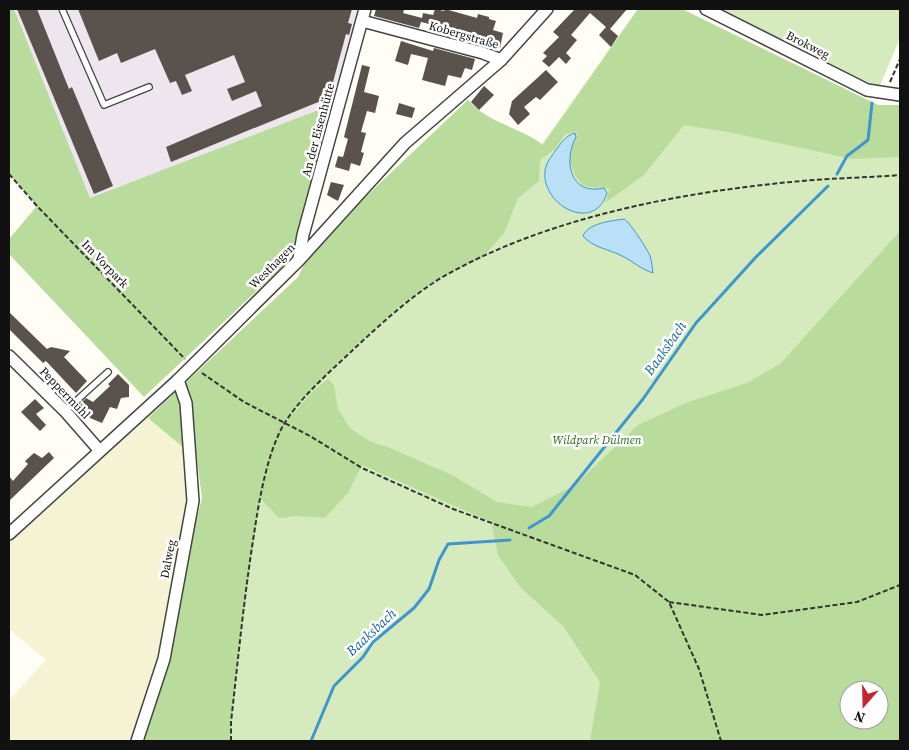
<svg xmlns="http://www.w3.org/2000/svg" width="909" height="750" font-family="'Source Serif 4',serif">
<rect width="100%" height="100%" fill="#fffdf5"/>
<path fill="#eee6ef" d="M14 9H358L334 104 89 199Z"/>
<path fill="#f6f3d4" d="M142 413 185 449 193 501 164 659 137 741H9V700L46 660 9 629V534Z"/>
<g fill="#d5ebbd" fill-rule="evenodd">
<path d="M638 9H682L878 105H900V741H139L305 262 358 204 468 100 480 114 530 136 542 144ZM849 690H879V720H849Z"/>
<path d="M721 9H900V38L879 88Z"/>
</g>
<g fill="#b9dc9c" fill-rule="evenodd">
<path d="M9 9H14L90 198 334 104 296 247 282 267 144 397 9 254V239L37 206 9 174Z"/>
<path d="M638 9H682L878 105H900V157L852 159 728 132 684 125 644 175 605 203 610 189C602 186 594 189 586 186 574 182 567 158 571 147 574 141 577 139 577 132L565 134 555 149 540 160 539 181 518 198 504 233 483 257 441 277 403 303 341 359 305 397 284 423 279 435 284 424 313 391 328 379 334 385 338 409 350 428 369 441 390 448 452 475 497 502 532 507 575 485 638 425 688 402 747 383 781 363 900 231V741H590L600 682 563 626 520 587 498 555 491 522 362 465 348 493 325 518 298 516 279 518 260 498 240 640 231 722V741H139L202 498 196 453 185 449 148 418 298 277 305 262 358 204 468 100C490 124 517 126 543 145ZM849 690H879V720H849Z"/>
</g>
<g fill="#b9e0f7" stroke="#3f96cf">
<path d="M575 133 576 137C563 161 570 196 604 188L607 193C594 234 541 205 545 171 546 163 551 157 556 150 562 142 565 136 575 133Z"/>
<path d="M624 219C629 221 648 250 650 256 652 261 652 268 653 273 640 269 633 261 622 256 609 249 593 248 583 236 588 223 611 221 624 219Z"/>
</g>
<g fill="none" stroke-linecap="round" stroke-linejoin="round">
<g stroke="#3f96cf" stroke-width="3">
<path d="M837 174 847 156 868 140 872 103"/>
<path d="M529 528 549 516 643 399 696 323 756 257 828 186"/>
<path d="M311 741 334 686 363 657 373 642 414 608 429 589 439 560 448 544 510 540"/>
</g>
</g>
<g fill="#5a524d">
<path d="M17 9H37L69 89 72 87 113 186 94 194Z"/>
<path d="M78 9H352L348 23 352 24 349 35 346 34 333 82 328 84 333 96 171 162 166 147 262 106 256 91 232 101 227 89 245 82 234 55 185 75 192 91 182 95 176 81 170 83 155 49 121 63 117 53 99 61Z"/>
<path d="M376 9H398L404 10 403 13 422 18 423 13 433 15 435 9 444 11 445 9 477 18 478 14 489 17V19L496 21 493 30 503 33 500 48 466 38 467 34 458 31 421 22 419 28 374 16Z"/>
<path d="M575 9H627L610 29 618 36 611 47 599 35 606 27 590 13 571 35 577 40 566 53 571 58 566 64 559 57 549 67 542 61 547 56 543 53 559 37 553 32Z"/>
<path d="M401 41 433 51 434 48 475 59 472 70 465 68 461 78 448 75 445 86 422 80 428 58 411 54 408 65 395 61Z"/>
<path d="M362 65 370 67 364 92 379 96 375 113 367 111 361 132 366 133 361 152 364 153 360 166 351 163 349 171 335 167 338 156 343 157 348 139 344 137Z"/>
<path d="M546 70 558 82 540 100 536 97 524 107 530 114 518 125 509 114 512 101Z"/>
<path d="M484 86 494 95 479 110 471 102Z"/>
<path d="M399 103 415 108 412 118 396 114Z"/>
<path d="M331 182 344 185 338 201 327 195Z"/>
<path d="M9 312 47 349 51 347 70 351 64 357 87 381 76 393 46 361 43 363 9 329Z"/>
<path d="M118 374 129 385V397L121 398 117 409 110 407 102 423 90 418 89 414 77 407 86 398 93 402 110 386 108 384Z"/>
<path d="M35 399 44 408 36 414 46 425 40 431 21 412Z"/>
<path d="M49 452 54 458 9 501V476L13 481 28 464 25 461 34 453 42 458Z"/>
</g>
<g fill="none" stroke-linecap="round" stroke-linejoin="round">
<g stroke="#444" stroke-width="8">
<g id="lane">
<path d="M62 9 104 105 149 87"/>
<path d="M65 411 108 372"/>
</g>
</g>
<g stroke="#444" stroke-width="14">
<g id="street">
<path d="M706 9 867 90 900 95"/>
<path d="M362 21 483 53 501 60"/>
<path d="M299 258 303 235 365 9"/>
<path d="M9 356 65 411 99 450"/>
<path d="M9 534 178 380 299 260 405 143 501 60 547 9"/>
<path d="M137 741 164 659 193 501 186 403 178 380"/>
</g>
</g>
<g stroke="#333" stroke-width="2" stroke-dasharray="5 2.5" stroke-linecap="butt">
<path d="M890 82 900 59"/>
<path d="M9 174 37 206 185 359"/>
<path d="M202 373 244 402 310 436 362 468 453 509 635 575 669 602 699 669 721 741"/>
<path d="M669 602 762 615 857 602 900 585"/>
<path d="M231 741V722C238 660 244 597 254 534 259 501 267 453 284 424 302 395 332 370 356 347 383 322 410 297 441 278 542 219 675 193 791 182 827 178 864 178 900 175"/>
</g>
<use href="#lane" stroke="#fff" stroke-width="5.5"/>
<use href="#street" stroke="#fff" stroke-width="11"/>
</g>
<g text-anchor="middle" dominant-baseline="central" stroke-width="5" stroke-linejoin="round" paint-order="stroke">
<g font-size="12" fill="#111" stroke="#fff">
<text transform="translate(464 35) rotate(16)">Kobergstraße</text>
<text transform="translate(808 45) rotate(27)">Brokweg</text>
<text transform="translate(318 130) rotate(-75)">An der Eisenhütte</text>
<text transform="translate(105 264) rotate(46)">Im Vorpark</text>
<text transform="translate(272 266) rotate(-45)">Westhagen</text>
<text transform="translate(65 393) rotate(46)">Peppermühl</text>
<text transform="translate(168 559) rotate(-79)">Dalweg</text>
</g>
<g font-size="12" font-style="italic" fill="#2f6b1f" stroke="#fff">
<text x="597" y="440">Wildpark Dülmen</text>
</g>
<g font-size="14" font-style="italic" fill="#1768a6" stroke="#fff">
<text transform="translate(665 348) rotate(-55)">Baaksbach</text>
<text transform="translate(371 632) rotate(-43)">Baaksbach</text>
</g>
</g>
<rect width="909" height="750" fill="none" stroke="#111111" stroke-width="20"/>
<g transform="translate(864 705) rotate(200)"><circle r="24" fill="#ffffff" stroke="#a0a0a0"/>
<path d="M0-4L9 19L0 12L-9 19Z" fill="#c4262e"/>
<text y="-8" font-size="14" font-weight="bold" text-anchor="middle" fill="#111111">N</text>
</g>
</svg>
